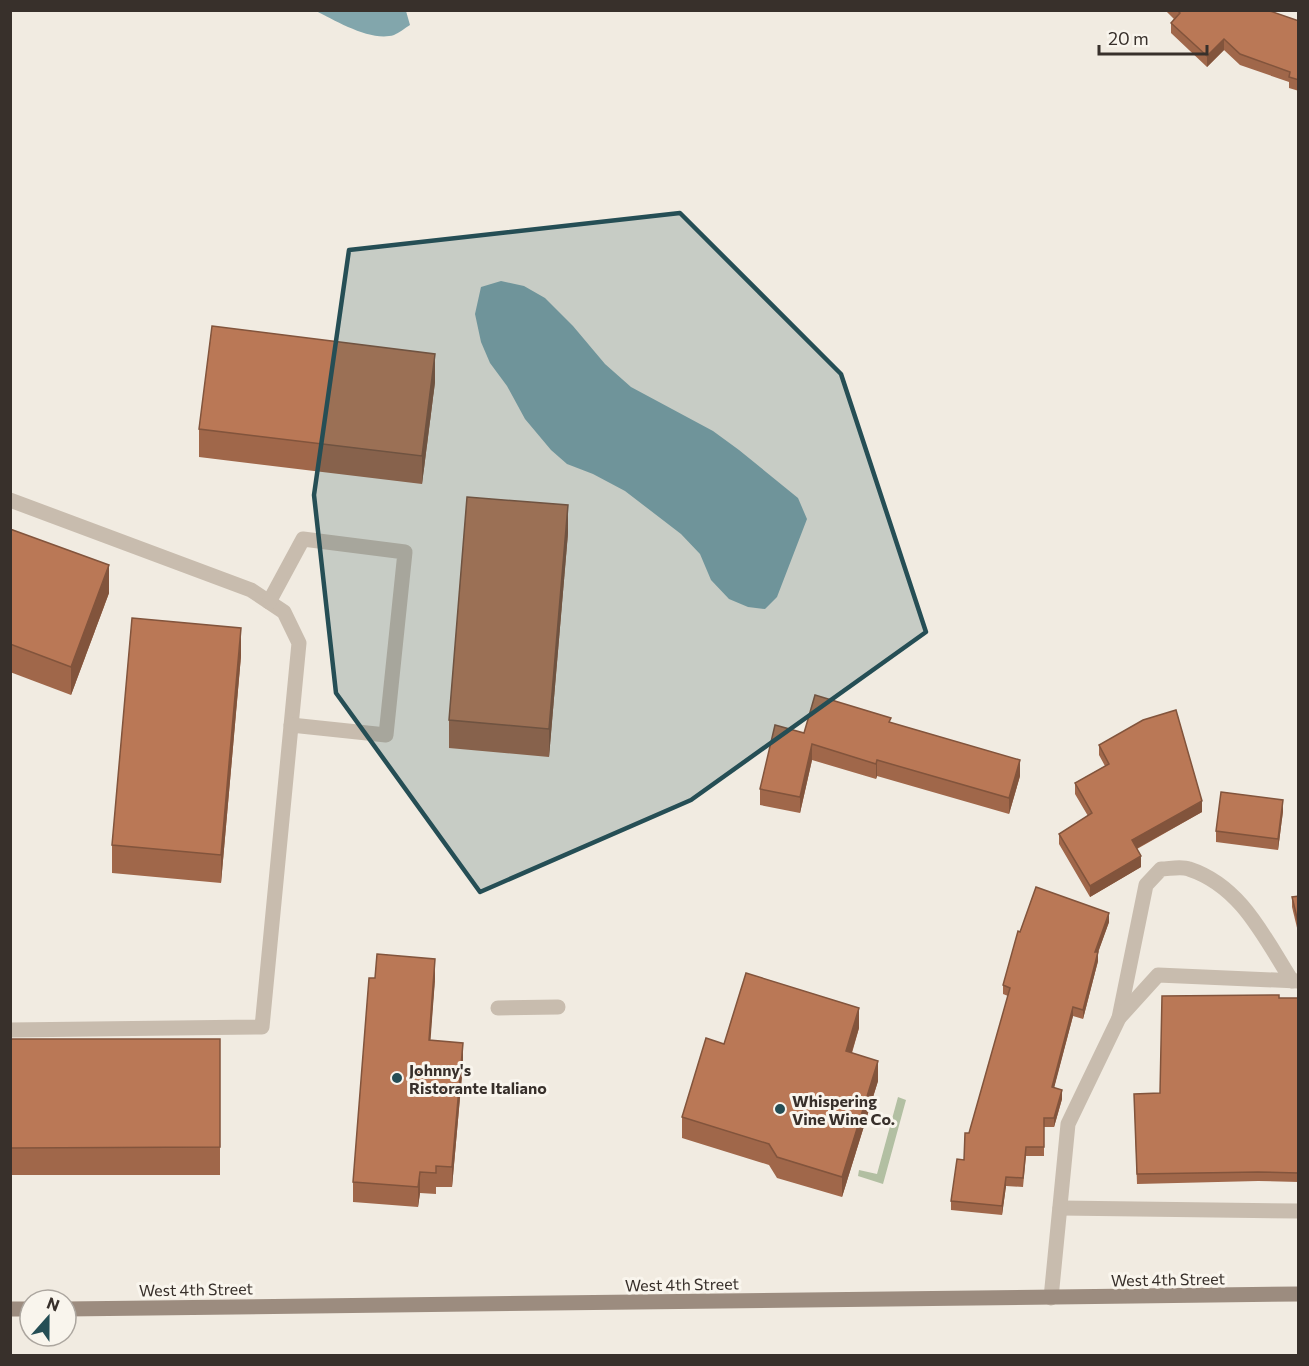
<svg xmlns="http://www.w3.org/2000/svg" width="1309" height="1366" font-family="Commissioner,sans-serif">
<rect width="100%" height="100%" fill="#f1ebe1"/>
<path fill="#b2bfa2" d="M898 1097 906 1100 883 1184 858 1176 859 1170 877 1174Z"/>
<g fill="#82a6ac">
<path d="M316 11H406L410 25C405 28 399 33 394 35 371 42 336 21 316 11Z"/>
<path d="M501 281 524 286 545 298 573 326 605 364 631 387 713 431 739 450 798 498 807 519 777 597 765 609 748 607 729 599 711 580 700 554 681 534 625 491 593 474 567 464 551 450 525 419 507 386 490 363 481 342 475 314 481 287Z"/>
</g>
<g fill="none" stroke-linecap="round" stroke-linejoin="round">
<g stroke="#c8bcae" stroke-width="15">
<path d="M10 500 251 590 284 612 299 643 262 1027 10 1030"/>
<path d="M269 602 303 539 405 552 386 735 291 725"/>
<path d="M498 1008 558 1007"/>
<path d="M1119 1018 1146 885 1161 869C1169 869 1181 866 1189 869 1241 886 1264 937 1292 981"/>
</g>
<g stroke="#c8bcae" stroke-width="15">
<path d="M1060 1208 1298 1211"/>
<path d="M1051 1298 1068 1124 1119 1018 1158 975 1298 981"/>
</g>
<g stroke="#9c8c7f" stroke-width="15">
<path d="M10 1309H30"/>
<path d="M66 1309 1298 1294"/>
</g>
</g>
<g fill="#a0674a">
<path d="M1165 10H1267L1299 21V91L1289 88V82L1240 65 1224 50 1207 67 1171 33V23L1174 19Z"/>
<path d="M435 382 422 484 199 457V429Z"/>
<path d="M10 529 109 593 71 695 10 672Z"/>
<path d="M568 533 549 757 449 748V720Z"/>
<path d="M241 656 221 883 112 873V845Z"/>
<path d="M891 723 1020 776 1009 814 877 776 876 779 812 760 800 813 760 805V789L804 733Z"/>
<path d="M1099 745 1202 812 1137 849 1141 867 1090 897 1059 844V834L1088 816 1075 794V783L1105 766 1099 755Z"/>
<path d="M1283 811 1278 850 1216 842V831Z"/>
<path d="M1299 896V936L1292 907V897Z"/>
<path d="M1109 922 1098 952V961L1083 1019 1073 1016 1054 1087 1062 1099 1054 1127H1044V1156H1026L1023 1187 1006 1186 1002 1215 951 1210V1201L964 1160 969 1133 1008 996 1003 994V985L1020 932Z"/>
<path d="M435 979 430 1040 463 1064 452 1187H436V1194L420 1193 418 1207 353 1202V1182Z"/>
<path d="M1279 998H1299V1182L1258 1181 1137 1184 1134 1094 1160 1093Z"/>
<path d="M859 1028 852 1053 878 1081 842 1197 777 1178 769 1165 682 1138V1117L724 1044Z"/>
<rect x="10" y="1039" width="210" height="136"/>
</g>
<g fill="#82543c">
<path d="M1224 39V50L1207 67V56Z"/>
<path d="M435 354V382L422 484V456Z"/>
<path d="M568 505V533L549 757V729Z"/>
<path d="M109 565V593L71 695V667Z"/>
<path d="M241 628V656L221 883V855Z"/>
<path d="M812 744V760L800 813V797Z"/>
<path d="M877 760V776L876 779V764Z"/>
<path d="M1020 760V776L1009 814V798Z"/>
<path d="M1283 800V811L1278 850V839Z"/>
<path d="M1202 801V812L1132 851V840Z"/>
<path d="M1141 856V867L1090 897V886Z"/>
<path d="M1109 913V922L1095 961V952Z"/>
<path d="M1098 952V961L1083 1019V1010Z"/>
<path d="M435 959V979L429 1061V1040Z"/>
<path d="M1073 1007V1016L1052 1096V1087Z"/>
<path d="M859 1008V1028L846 1071V1051Z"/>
<path d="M463 1043V1064L452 1187V1167Z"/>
<path d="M878 1061V1081L842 1197V1177Z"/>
<path d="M1062 1090V1099L1054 1127V1118Z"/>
<path d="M420 1172V1193L418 1207V1187Z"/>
<path d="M1006 1177V1186L1002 1215V1206Z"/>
</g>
<g fill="#ba7856" stroke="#82543c" stroke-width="1.5">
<path d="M1177 10H1267L1299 21V80L1289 77 1290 72 1240 54 1224 39 1207 56 1171 23 1180 13Z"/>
<path d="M212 326 435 354 422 456 199 429Z"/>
<path d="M467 497 568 505 549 729 449 720Z"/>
<path d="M10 529 109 565 71 667 10 644Z"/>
<path d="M132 618 241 628 221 855 112 845Z"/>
<path d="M815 695 891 718 889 722 1020 760 1009 798 877 760 876 764 812 744 800 797 760 789 775 725 804 733Z"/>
<path d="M1176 710 1202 801 1132 840 1141 856 1090 886 1059 834 1092 813 1075 783 1109 764 1099 745 1143 720Z"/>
<path d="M1221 792 1283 800 1278 839 1216 831Z"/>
<path d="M1036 887 1109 913 1095 952H1098L1083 1010 1073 1007 1052 1087 1062 1090 1054 1118H1044V1147H1026L1023 1178 1006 1177 1002 1206 951 1201 957 1159 964 1160 965 1133H969L1010 988 1003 985 1018 931 1020 932Z"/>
<path d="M1299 896V926L1292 897Z"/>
<path d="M377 954 435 959 429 1040 463 1043 452 1167 436 1166V1173L420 1172 418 1187 353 1182 369 978H375Z"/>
<path d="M746 973 859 1008 846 1051 878 1061 842 1177 777 1157 769 1144 682 1117 706 1038 724 1044Z"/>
<path d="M1279 995V998H1299V1173L1258 1172 1137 1174 1134 1094 1160 1093 1162 996Z"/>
<path d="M10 1039H220V1147L10 1148Z"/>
</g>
<path fill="#254e55" fill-opacity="0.2" stroke="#254e55" stroke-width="4.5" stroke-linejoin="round" d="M680 213 841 374 926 632 691 800 480 892 336 693 314 495 349 250Z"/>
<g fill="#254e55" stroke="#f9f5ed" stroke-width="2">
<circle cx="397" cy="1078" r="6"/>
<circle cx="780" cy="1109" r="6"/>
</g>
<g text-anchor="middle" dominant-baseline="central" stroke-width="6" stroke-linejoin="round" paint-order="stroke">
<g font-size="16" font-weight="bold" fill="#38302b" stroke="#f9f5ed" text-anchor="start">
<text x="409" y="1069">Johnny's<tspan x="409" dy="18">Ristorante Italiano</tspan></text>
<text x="792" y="1100">Whispering<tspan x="792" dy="18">Vine Wine Co.</tspan></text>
</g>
<g font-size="16" fill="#38302b" stroke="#f9f5ed">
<text transform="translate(1168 1279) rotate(-1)">West 4th Street</text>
<text transform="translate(682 1284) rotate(-1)">West 4th Street</text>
<text transform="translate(196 1289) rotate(-1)">West 4th Street</text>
</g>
</g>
<rect width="1309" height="1366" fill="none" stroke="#38302b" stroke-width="24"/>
<g transform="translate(48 1318) rotate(21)"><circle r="28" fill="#f9f5ed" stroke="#aca69f" stroke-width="1.5"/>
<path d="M0-4.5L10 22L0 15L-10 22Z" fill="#254e55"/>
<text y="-9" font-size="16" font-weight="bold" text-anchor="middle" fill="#38302b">N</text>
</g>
<path d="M1099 45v9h108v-9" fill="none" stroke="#38302b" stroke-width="3"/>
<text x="1108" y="45" font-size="18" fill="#38302b" stroke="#f9f5ed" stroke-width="4.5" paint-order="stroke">20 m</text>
</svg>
